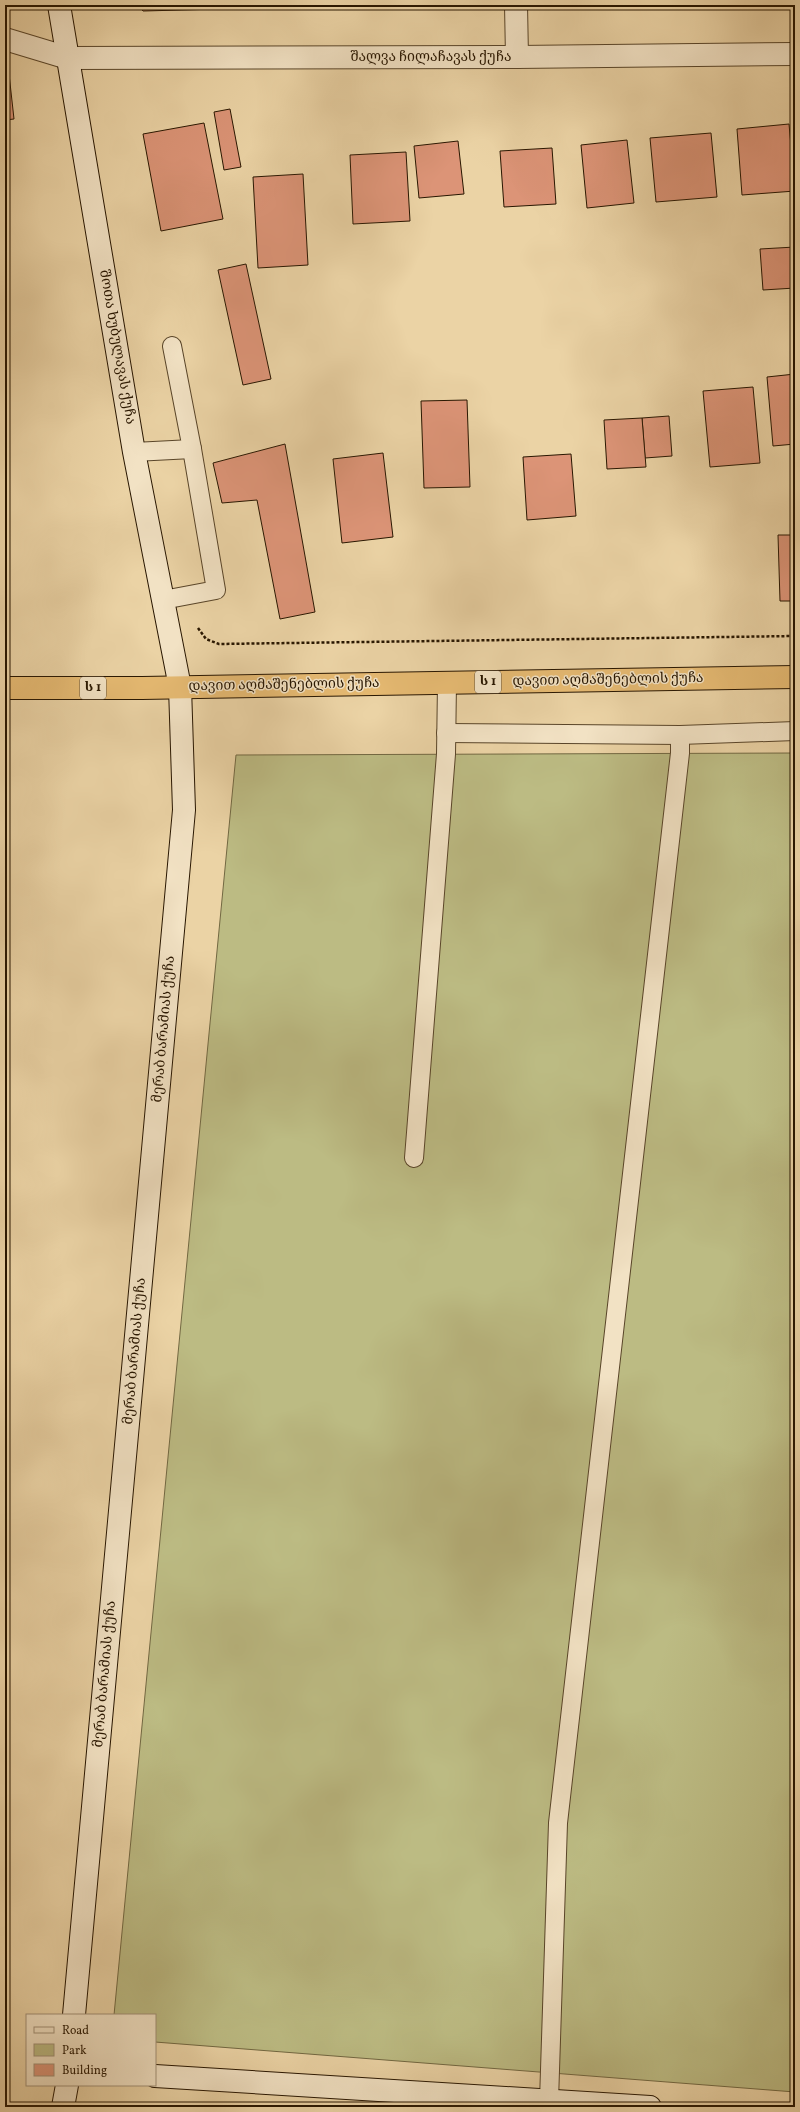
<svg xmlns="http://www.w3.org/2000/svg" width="800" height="2112" font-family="Vollkorn,'Noto Serif Georgian',serif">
<rect width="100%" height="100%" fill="#ebd3a5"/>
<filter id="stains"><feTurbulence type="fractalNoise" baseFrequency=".005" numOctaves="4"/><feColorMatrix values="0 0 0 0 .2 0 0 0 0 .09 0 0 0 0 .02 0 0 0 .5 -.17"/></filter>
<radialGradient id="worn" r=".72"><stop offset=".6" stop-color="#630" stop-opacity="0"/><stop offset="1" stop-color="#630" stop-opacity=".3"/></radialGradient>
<path fill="#bcbb83" stroke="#726842" d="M795 753V2092L155 2042V2015H114L236 755Z"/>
<g fill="#dc9477" stroke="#281600">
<path d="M138 5H256L257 8 143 11Z"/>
<path d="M5 56H7L14 119 5 120Z"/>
<path d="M230 109 241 167 224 170 214 112Z"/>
<path d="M204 123 223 219 161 231 143 134Z"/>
<path d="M789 124 795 191 742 195 737 129Z"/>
<path d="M711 133 717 197 656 202 650 138Z"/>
<path d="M627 140 634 203 587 208 581 145Z"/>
<path d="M458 141 464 194 419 198 414 146Z"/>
<path d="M552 148 556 204 504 207 500 151Z"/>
<path d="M406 152 410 221 353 224 350 155Z"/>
<path d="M303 174 308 265 258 268 253 177Z"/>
<path d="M795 247V288L763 290 760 249Z"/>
<path d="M246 264 271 379 243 385 218 270Z"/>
<path d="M795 374V444L773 446 767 377Z"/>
<path d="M753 387 760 463 710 467 703 391Z"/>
<path d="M467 400 470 487 424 488 421 401Z"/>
<path d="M669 416 672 456 645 458 642 418Z"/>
<path d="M642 418 646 467 607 469 604 420Z"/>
<path d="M285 444 315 612 280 619 257 500 222 503 213 463Z"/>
<path d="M383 453 393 537 342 543 333 459Z"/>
<path d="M571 454 576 516 527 520 523 457Z"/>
<path d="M778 535H795V601H780Z"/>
</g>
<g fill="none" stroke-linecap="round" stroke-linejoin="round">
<g stroke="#594529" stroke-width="20">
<g id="lane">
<path d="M134 452 192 449"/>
<path d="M163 600 216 590 192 449 172 346"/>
<path d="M446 733 680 735 795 731"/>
<path d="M414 1158 446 754 447 683"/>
<path d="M549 2101 558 1823 680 753V735"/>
</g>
</g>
<g stroke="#594529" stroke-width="24">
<g id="street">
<path d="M516 5 517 57"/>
<path d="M5 39 68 58 517 57 795 54"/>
</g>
</g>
<g stroke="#281600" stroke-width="24">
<g id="secondary">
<path d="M59 5 134 452 180 687 184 810 74 2015"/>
<path d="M155 2076 650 2107"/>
<path d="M63 2107 67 2085"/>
</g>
</g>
<g stroke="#281600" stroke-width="24">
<path id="highway" d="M5 688H142L795 677"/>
</g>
<path stroke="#281600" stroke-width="2.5" stroke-dasharray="3 2" stroke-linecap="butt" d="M198 628 206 639 219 644 795 636"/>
<use href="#lane" stroke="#f2e2c4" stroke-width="18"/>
<use href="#street" stroke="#f2e2c4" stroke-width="22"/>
<use href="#secondary" stroke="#f2e2c4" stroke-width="22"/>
<use href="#highway" stroke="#e6ba72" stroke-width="22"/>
</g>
<g text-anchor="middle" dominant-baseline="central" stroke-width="3" stroke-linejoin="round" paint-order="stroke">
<g fill="#f2e2c4" stroke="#65533b" stroke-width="1">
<rect x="475" y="671" width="26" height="22" rx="3"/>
<rect x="80" y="677" width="26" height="22" rx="3"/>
</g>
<g font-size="13" font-weight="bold" fill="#281600">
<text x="488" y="682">ს 1</text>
<text x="93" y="688">ს 1</text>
</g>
<g font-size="14" fill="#281600" stroke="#f2e2c4">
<text x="431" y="57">შალვა ჩილაჩავას ქუჩა</text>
<text transform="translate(117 347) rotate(80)">შოთა ხუბულავას ქუჩა</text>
<text transform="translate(608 680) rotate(-1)">დავით აღმაშენებლის ქუჩა</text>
<text transform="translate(284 685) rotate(-1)">დავით აღმაშენებლის ქუჩა</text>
<text transform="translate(164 1029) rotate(-85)">მერაბ ბარამიას ქუჩა</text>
<text transform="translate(135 1351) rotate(-85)">მერაბ ბარამიას ქუჩა</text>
<text transform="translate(105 1674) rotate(-85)">მერაბ ბარამიას ქუჩა</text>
</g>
</g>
<rect width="800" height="2112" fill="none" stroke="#ebd3a5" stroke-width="20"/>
<rect x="6" y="6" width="788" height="2100" fill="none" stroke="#281600" stroke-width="2"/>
<rect x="10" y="10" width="780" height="2092" fill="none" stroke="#281600"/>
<rect x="26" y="2014" width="130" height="72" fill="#f2e2c4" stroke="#a19076"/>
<rect x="34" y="2027" width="20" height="6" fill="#f2e2c4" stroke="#a19076"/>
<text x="62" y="2034" font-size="12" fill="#281600">Road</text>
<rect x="34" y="2044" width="20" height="12" fill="#bcbb83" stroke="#a19076"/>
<text x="62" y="2054" font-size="12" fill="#281600">Park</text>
<rect x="34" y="2064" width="20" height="12" fill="#dc9477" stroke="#a19076"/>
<text x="62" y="2074" font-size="12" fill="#281600">Building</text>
<rect width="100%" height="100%" filter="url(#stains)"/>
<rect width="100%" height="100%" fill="url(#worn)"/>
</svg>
